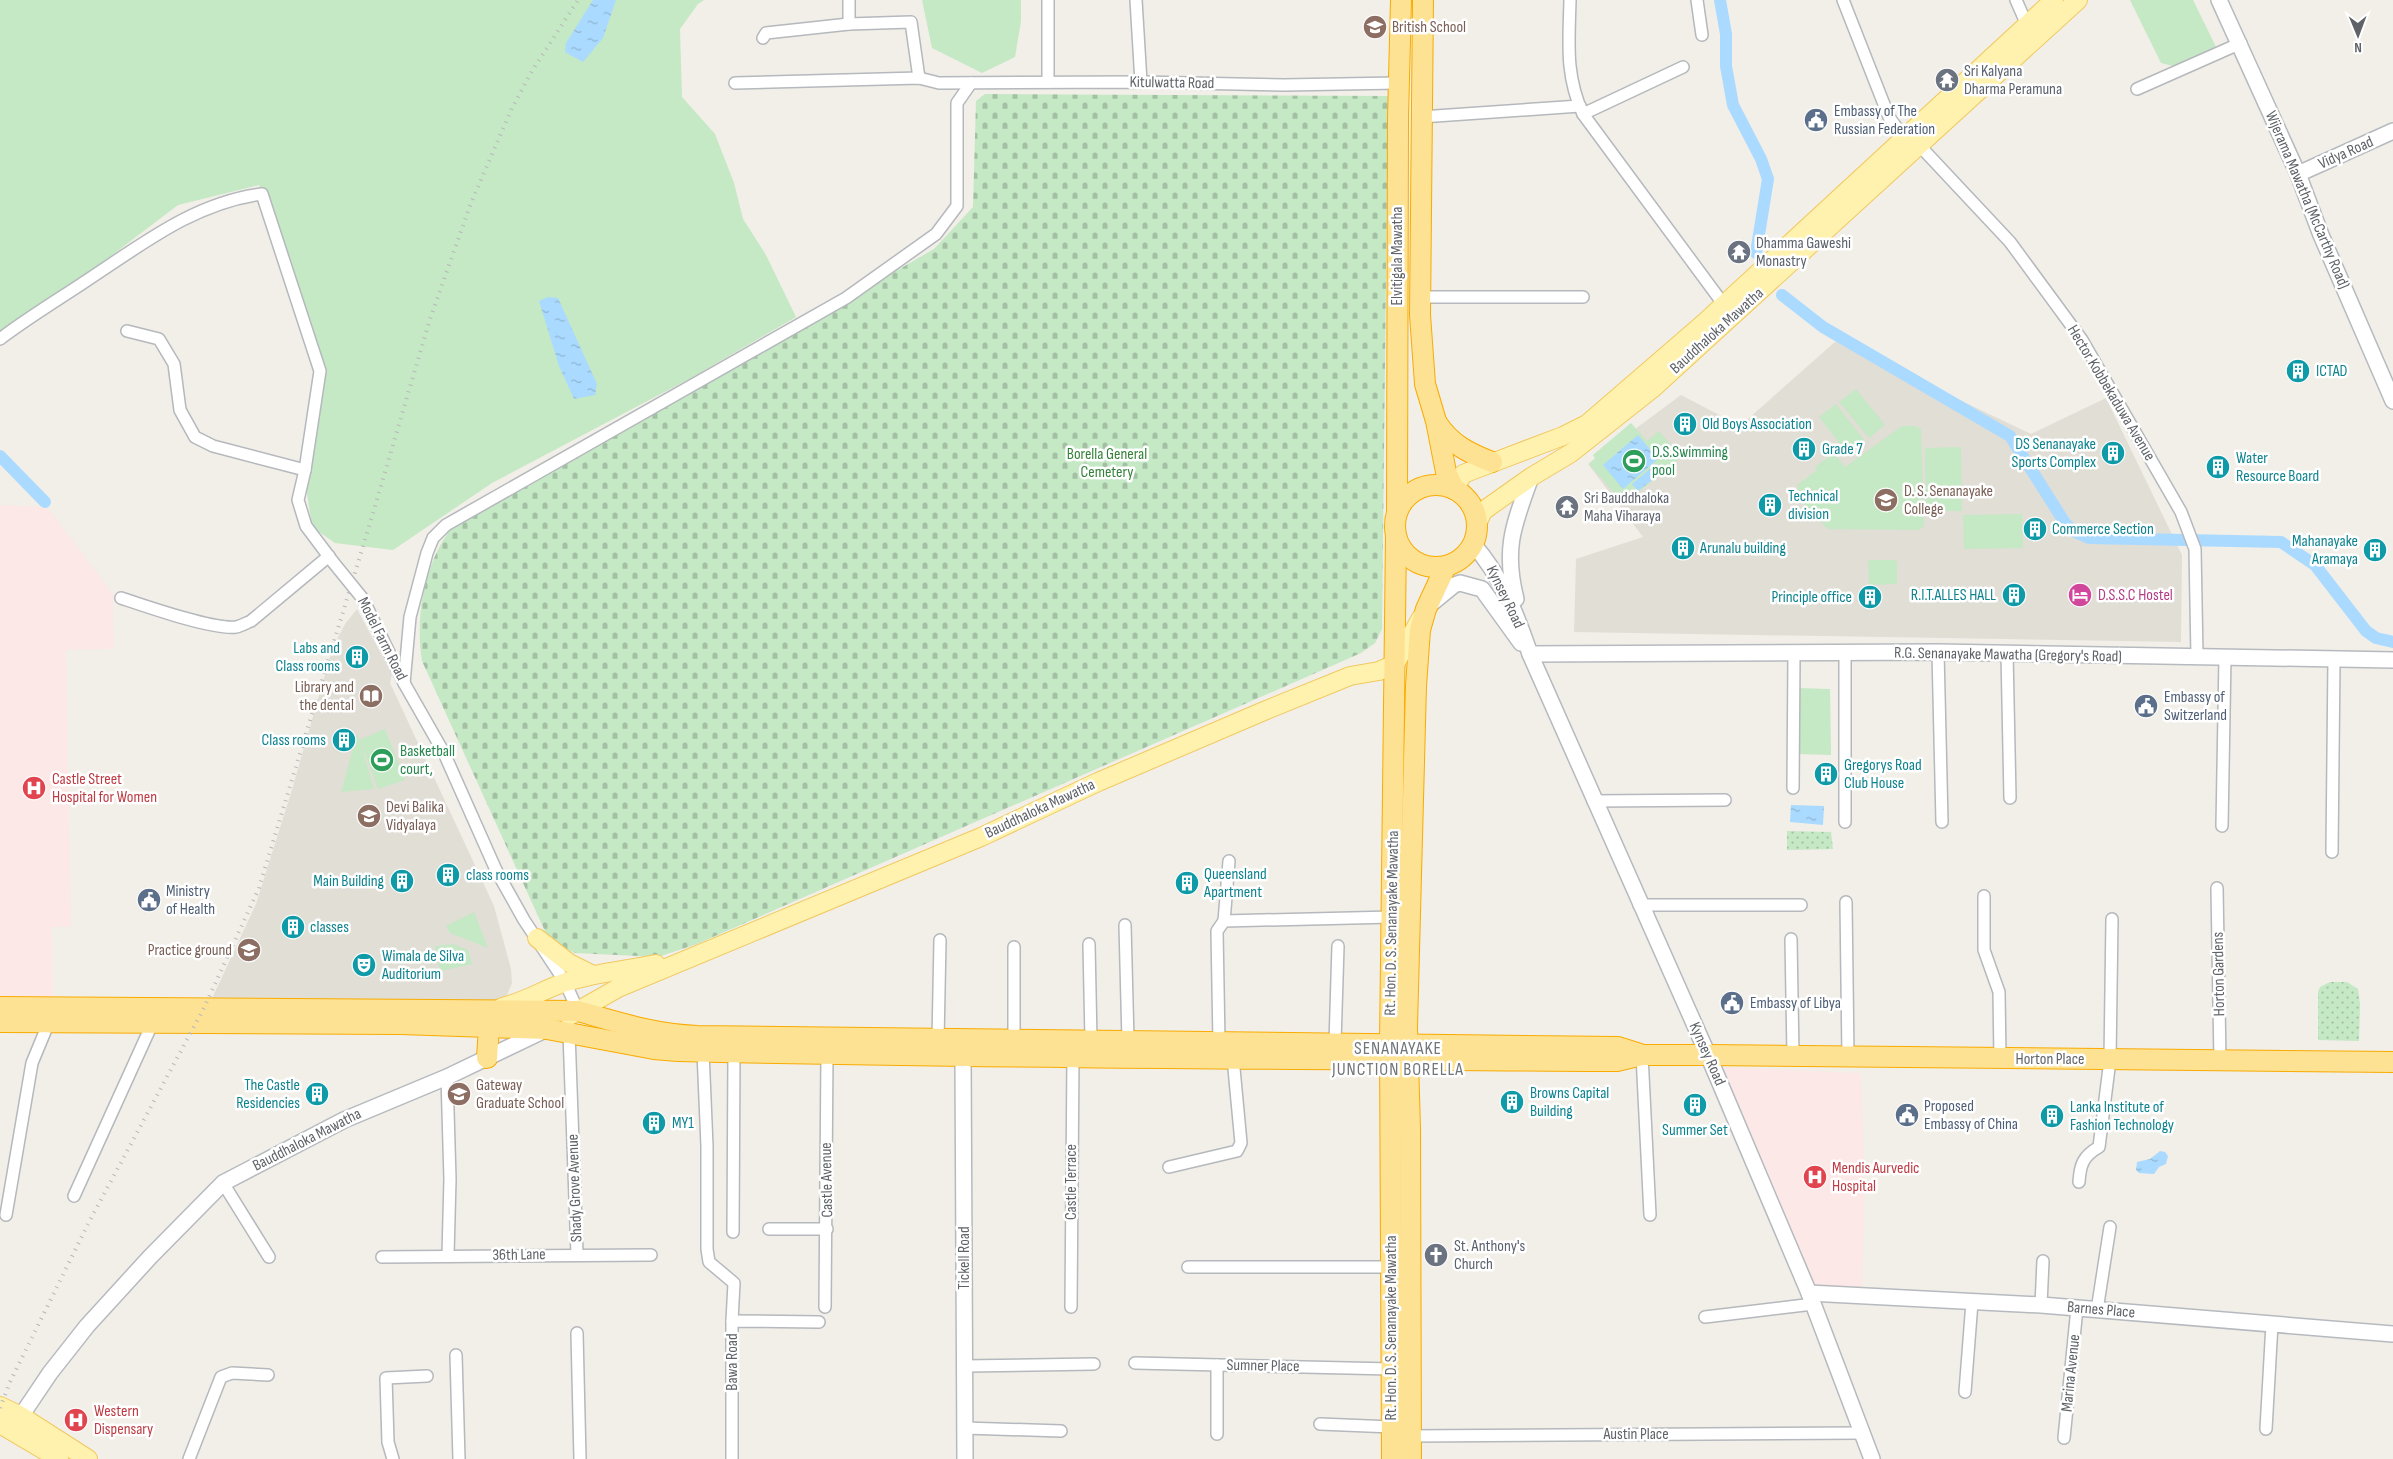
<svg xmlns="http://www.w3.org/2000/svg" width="2393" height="1459" font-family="'Sofia Sans Condensed',sans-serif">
<defs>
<pattern id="cemetery-stones" width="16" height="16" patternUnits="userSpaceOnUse" patternTransform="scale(1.25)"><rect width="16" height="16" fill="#c5e8c5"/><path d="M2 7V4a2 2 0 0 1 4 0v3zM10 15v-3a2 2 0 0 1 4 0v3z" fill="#a3c0a4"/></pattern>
<pattern id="park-dots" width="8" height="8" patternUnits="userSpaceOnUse" patternTransform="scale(1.25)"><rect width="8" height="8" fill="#c5e8c5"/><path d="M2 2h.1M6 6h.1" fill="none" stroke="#a3c0a4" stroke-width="1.8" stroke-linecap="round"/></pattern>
<pattern id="water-ripples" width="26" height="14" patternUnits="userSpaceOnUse" patternTransform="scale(1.25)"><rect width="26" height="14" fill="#aadaff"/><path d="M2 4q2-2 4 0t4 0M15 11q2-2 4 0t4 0" fill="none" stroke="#8eb4d2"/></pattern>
</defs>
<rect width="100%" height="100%" fill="#f1efe8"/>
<g fill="#e1ded6">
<path d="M1836 341 2031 434 2106 398 2182 555 2181 642 1574 632 1576 559 1643 537 1588 464 1681 395 1740 426Z"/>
<path d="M357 609 392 674 390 683 494 906 511 969 512 983 507 995 496 1004 209 1005 256 904 291 793 333 647 345 624Z"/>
</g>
<g fill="#fce8e6">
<path d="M0 505 47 507 113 594 114 649 66 650 71 927H52L53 997 0 998Z"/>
<path d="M1724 1067 1861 1073 1865 1190 1862 1287 1813 1285 1784 1212 1760 1165Z"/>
</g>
<g fill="#c5e8c5">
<path d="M0 0H704L698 4 680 29 682 97 715 134 734 183 743 219 766 255 796 317 691 378 492 483 393 550 335 543 312 527 307 493 310 459 324 390 259 185 178 205 103 262 0 334Z"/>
<path d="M922 0H1021V21L1015 57 982 73 932 48Z"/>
<path d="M2130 0H2193L2217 49 2177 67 2161 63Z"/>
<path d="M1856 389 1885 425 1869 438 1839 402Z"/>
<path d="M1836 404 1865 441 1848 454 1819 417Z"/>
<path d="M1631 423 1647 441 1659 431 1681 457 1635 495 1631 491 1623 498 1618 492 1615 494 1589 464 1595 458 1593 455Z"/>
<path d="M1902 426H1915L1921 429 1924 526 1919 530 1828 529 1802 502 1797 485 1817 470 1815 467 1834 453 1845 467Z"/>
<path d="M1961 447 1962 511H1926L1925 448Z"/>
<path d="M2022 514 2023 548 1964 549 1963 515Z"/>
<path d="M1868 560H1895L1897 562V584L1869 585Z"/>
<path d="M1799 688 1830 689 1831 755 1798 754Z"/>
<path d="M385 729 405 780 378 789 360 740 374 789 341 792 357 734 359 740Z"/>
<path d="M474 912 488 948 450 933 446 926Z"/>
<path d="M453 944 468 950 472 964 440 971 435 946Z"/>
</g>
<path fill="url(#cemetery-stones)" d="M985 94 1388 96 1382 629 1375 643 1361 653 697 944 658 957 575 953 549 940 422 661C415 618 424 564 451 529L934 249 973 207 976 101Z"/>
<g fill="url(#park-dots)">
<path d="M1787 831 1831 832 1833 849 1787 850Z"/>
<path d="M2330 982H2347L2358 989 2360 1004 2359 1041 2318 1040V992L2320 987Z"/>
</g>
<g fill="url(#water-ripples)">
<path d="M593 0H616L603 38 583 62 565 52 566 43Z"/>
<path d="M548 297 558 298 597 384 595 395 574 399 559 366 539 301Z"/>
<path d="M1638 435 1658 459 1623 489 1603 465Z"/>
<path d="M1656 464 1662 472 1638 491 1632 484Z"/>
<path d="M1791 805 1824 806 1823 825 1790 822Z"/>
<path d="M2160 1151 2165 1152 2168 1156 2166 1164 2159 1167 2154 1174 2139 1173 2136 1170 2137 1162 2150 1159Z"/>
</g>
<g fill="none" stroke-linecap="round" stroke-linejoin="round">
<g stroke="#aadaff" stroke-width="12">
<path d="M1720 0 1726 34V66L1733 105 1761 159 1768 179 1756 253"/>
<path d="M1782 295 1823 327 2010 436 2065 523 2073 531 2089 538 2281 542 2315 565 2366 631 2376 638 2393 642"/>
<path d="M0 456 45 502"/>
</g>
<g stroke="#b5b8bc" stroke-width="14">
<g id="street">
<path d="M849 0V24"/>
<path d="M1048 0V82"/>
<path d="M1136 0 1141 82"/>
<path d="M1570 0C1569 42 1565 75 1583 114L1724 305"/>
<path d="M1697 0 1702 35"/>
<path d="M1843 0 1889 117 1904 138"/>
<path d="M2016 0 2027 25"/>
<path d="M763 38 766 33 849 24 911 22 919 78"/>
<path d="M735 83 919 78 939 83 1141 82 1284 85 1398 83"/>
<path d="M2137 89 2241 43"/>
<path d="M1583 114 1683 67"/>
<path d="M1421 117 1580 106"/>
<path d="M1919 145 2010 242 2082 340 2181 512 2195 549 2197 656"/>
<path d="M1419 297H1583"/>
<path d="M127 331 159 339 174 364 180 410 195 437 213 446 305 470"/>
<path d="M0 339C29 317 61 298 92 277 145 242 197 202 262 194L320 371 305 470 298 500 306 526 333 562"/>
<path d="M121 598C145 606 213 630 236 627 241 626 246 623 251 621L329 556"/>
<path d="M363 599 404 683 444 753 496 870 524 920 565 982 578 1011 577 1014"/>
<path d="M1938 652 1942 822"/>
<path d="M1845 653V822"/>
<path d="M2007 653 2010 798"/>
<path d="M404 683 410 617 427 553 433 538 446 525 846 298 936 234 957 206V103L971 83"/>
<path d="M1793 788 1794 654"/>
<path d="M1593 801 1725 800"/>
<path d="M2222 826 2225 657"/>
<path d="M2332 852 2334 659"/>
<path d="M2217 888 2220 1061"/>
<path d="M1984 896V950L1999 992 2000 1059"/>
<path d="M1846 902 1848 1057"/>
<path d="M1639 905H1801"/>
<path d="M1224 921 1229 861"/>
<path d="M1125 925 1128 1041"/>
<path d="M1791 939 1793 1055"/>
<path d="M1089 944 1091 1040"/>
<path d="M1014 947V1040"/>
<path d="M571 1028 569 1033 577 1254"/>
<path d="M938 1040 940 940"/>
<path d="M1219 1042 1217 931 1224 921 1392 917"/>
<path d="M1335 1043 1338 946"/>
<path d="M703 1052 707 1146V1249L709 1262 734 1283 732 1321"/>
<path d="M1642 1055 1650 1215"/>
<path d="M447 1077 450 1179 448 1255"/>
<path d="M1169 1167 1237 1151 1241 1143 1233 1058"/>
<path d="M2079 1182C2080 1165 2083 1156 2099 1147L2110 1060 2112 919"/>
<path d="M223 1183 269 1257"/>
<path d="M74 1196 153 1022"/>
<path d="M6 1215 32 1063 49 1022"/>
<path d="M769 1229H827"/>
<path d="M733 1232 734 1053"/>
<path d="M382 1257 651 1255"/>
<path d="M1188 1267H1390"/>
<path d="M2041 1305 2043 1261"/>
<path d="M825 1307 827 1054"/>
<path d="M1071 1307 1073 1056"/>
<path d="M2097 1310 2110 1227"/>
<path d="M1705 1317 1813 1304"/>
<path d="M577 1333 580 1459"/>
<path d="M456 1355 459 1459"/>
<path d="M1135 1363 1392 1369"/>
<path d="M964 1366 1094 1364"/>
<path d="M1965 1392 1972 1302"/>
<path d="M1320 1424 1392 1427"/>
<path d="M965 1428 1061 1431"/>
<path d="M2266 1429 2272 1324"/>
<path d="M1217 1434V1365"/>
<path d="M1411 1436 1862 1433"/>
<path d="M2064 1438 2077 1308"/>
<path d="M189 1459 221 1377 232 1373 268 1375"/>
<path d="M393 1459 388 1442 386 1378 427 1376"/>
<path d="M732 1459V1321L819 1322"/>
</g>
</g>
<g stroke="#b6babf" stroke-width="18">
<g id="secondary">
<path d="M2219 0 2298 174 2321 235 2393 401"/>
<path d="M2298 174 2393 131"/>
<path d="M1473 544C1502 577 1516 613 1530 654L1708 1055 1809 1293 1872 1459"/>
<path d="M1516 599C1503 548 1514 524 1531 477"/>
<path d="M1432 603 1454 585 1460 583 1482 589 1521 643"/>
<path d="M1530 654 1938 652 2393 660"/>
<path d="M963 1058 965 1459"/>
<path d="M1809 1293 2041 1305 2393 1334"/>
<path d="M15 1425 50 1373 87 1326 150 1257 223 1183 344 1120 447 1077 545 1030"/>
</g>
</g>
<g stroke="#f2c960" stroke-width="20">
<g id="primary">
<path d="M1454 489 1463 474 1563 436 1587 424 1704 323 2054 0"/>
<path d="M1477 524 1483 511 1531 477 1571 453 1652 389 2078 0"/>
<path d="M537 938 569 963 593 975"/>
<path d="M502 1007C525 1002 544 989 566 982 595 973 626 970 656 964"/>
<path d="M569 1016 618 988 981 837 1098 782 1264 711 1350 676 1379 671 1395 664 1421 618"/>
<path d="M0 1406 21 1416 88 1459"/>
<path d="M0 1424 59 1459"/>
</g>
</g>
<g stroke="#f9ab00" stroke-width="22">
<g id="highway">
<path d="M1423 0 1420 315 1425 384 1436 421 1446 472 1454 489"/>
<path d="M1437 423C1451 444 1468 453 1492 462"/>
<circle cx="1436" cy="526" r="41"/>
<path d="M1397 512 1398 118 1401 0"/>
<path d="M0 1007 578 1011C620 1023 653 1034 697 1036L1618 1047 1640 1054"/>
<path d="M0 1022 401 1024 547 1029 654 1049 678 1051C991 1058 1304 1059 1617 1061L1642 1055H1708L2393 1062"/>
<path d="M487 1058 489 1027"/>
<path d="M1392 1459 1390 1044 1396 537"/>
<path d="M1411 1459 1410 1128 1407 1027 1416 686 1420 630 1426 609 1446 566"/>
</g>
</g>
<use href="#street" stroke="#fff" stroke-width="11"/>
<use href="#secondary" stroke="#fff" stroke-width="15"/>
<use href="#primary" stroke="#fff2af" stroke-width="18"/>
<use href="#highway" stroke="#fde293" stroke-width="20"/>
<path stroke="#b6b7b8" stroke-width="4" stroke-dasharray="1 6" stroke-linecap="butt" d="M0 1408 10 1382 89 1222 204 1008 259 888 368 530 430 319 471 203 512 108 532 71 578 0"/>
<g stroke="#b5b8bc" stroke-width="14" stroke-linecap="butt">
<path id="street-bridge" d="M333 562 363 599"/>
</g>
<use href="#street-bridge" stroke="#fff" stroke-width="11"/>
</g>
<defs>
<g id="school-disc" transform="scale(1.25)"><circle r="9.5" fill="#8d6e63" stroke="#fff"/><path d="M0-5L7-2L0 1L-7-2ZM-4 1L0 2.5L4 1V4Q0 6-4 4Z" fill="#fff"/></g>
<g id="temple-disc" transform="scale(1.25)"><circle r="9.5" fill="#6b7280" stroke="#fff"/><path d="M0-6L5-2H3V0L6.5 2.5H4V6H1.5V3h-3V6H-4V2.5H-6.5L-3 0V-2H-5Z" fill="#fff"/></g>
<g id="civic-disc" transform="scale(1.25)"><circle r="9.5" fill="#5c6f8a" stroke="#fff"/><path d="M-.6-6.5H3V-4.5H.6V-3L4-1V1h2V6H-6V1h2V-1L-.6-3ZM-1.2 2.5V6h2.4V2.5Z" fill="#fff"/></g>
<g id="building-disc" transform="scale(1.25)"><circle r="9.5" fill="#0f9aa8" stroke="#fff"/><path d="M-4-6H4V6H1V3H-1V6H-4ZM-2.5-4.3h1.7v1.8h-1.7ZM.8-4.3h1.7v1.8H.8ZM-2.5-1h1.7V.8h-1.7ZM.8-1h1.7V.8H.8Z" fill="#fff"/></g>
<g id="stadium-disc" transform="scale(1.25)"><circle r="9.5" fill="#2e9e5b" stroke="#fff"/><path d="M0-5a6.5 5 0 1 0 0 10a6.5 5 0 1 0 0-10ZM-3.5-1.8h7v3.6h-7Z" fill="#fff"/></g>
<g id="hotel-disc" transform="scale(1.25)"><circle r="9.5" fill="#d1479c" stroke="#fff"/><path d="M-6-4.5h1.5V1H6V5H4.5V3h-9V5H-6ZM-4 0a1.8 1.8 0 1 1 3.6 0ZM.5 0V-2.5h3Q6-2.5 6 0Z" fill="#fff"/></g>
<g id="library-disc" transform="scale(1.25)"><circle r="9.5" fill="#8d6e63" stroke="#fff"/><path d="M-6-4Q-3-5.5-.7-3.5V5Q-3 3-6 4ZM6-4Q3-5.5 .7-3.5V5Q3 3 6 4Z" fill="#fff"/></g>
<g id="hospital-disc" transform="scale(1.25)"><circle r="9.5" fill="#e0444e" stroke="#fff"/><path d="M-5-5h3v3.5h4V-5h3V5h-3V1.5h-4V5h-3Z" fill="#fff"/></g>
<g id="theatre-disc" transform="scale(1.25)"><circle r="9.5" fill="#0f9aa8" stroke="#fff"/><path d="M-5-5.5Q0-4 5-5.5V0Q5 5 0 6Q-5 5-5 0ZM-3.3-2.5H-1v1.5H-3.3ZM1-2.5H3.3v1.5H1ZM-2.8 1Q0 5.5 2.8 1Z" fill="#fff"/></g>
<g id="university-disc" transform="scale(1.25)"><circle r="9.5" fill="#8d6e63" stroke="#fff"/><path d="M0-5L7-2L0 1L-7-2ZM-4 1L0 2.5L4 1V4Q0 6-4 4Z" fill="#fff"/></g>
<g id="church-disc" transform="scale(1.25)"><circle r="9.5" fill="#6b7280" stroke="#fff"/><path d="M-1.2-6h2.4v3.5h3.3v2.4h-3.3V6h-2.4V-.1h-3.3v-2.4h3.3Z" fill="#fff"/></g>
</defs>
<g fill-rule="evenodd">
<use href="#school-disc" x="1375" y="27"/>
<use href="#temple-disc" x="1947" y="80"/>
<use href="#civic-disc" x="1816" y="120"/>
<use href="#temple-disc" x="1739" y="252"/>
<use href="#building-disc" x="2298" y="371"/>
<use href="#building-disc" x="1685" y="424"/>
<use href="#building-disc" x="1804" y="449"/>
<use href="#building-disc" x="2113" y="453"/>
<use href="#stadium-disc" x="1634" y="461"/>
<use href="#building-disc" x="2218" y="467"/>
<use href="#school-disc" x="1886" y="500"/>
<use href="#building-disc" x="1770" y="505"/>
<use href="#temple-disc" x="1567" y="507"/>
<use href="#building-disc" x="2035" y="529"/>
<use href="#building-disc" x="1683" y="548"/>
<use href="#building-disc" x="2375" y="550"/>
<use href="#building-disc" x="2014" y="595"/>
<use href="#hotel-disc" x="2080" y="595"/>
<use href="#building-disc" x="1870" y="597"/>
<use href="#building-disc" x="357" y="657"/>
<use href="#library-disc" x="371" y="696"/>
<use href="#civic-disc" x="2146" y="706"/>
<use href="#building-disc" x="344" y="740"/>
<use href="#stadium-disc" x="382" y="760"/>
<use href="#building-disc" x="1826" y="774"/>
<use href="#hospital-disc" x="34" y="788"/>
<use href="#school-disc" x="369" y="816"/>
<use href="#building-disc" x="448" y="875"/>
<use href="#building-disc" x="402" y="881"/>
<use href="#building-disc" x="1187" y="883"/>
<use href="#civic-disc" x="149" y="900"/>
<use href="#building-disc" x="293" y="927"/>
<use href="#school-disc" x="249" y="950"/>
<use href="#theatre-disc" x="364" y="965"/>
<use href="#civic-disc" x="1732" y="1003"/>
<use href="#building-disc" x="317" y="1094"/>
<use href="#university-disc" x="459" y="1094"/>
<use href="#building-disc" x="1512" y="1102"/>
<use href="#building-disc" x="1695" y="1105"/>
<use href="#civic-disc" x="1907" y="1115"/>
<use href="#building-disc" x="2052" y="1116"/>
<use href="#building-disc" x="654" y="1123"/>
<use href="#hospital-disc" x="1815" y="1177"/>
<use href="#church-disc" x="1436" y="1255"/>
<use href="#hospital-disc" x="76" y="1420"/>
</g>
<g text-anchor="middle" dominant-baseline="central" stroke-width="5" stroke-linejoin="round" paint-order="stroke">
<g font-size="16" fill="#785e54" stroke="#fff" text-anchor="start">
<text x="1392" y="27">British School</text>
<text x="1904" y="491">D. S. Senanayake<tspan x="1904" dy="18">College</tspan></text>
<text x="354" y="687" text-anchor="end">Library and<tspan x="354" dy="18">the dental</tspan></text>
<text x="386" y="807">Devi Balika<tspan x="386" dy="18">Vidyalaya</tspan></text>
<text x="232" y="950" text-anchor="end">Practice ground</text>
<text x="476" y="1085">Gateway<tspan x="476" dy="18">Graduate School</tspan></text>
</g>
<g font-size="16" fill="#5b616d" stroke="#fff" text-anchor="start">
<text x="1964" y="71">Sri Kalyana<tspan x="1964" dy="18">Dharma Peramuna</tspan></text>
<text x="1756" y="243">Dhamma Gaweshi<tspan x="1756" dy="18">Monastry</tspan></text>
<text x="1584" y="498">Sri Bauddhaloka<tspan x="1584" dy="18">Maha Viharaya</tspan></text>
<text x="1454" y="1246">St. Anthony's<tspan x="1454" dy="18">Church</tspan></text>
</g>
<g font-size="16" fill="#5f6368" stroke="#fff">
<text transform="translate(1172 83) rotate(1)">Kitulwatta Road</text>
<text transform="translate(2346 153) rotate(-24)">Vidya Road</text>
<text transform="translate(2307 200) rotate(67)">Wijerama Mawatha (McCarthy Road)</text>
<text transform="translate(1397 256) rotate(-90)">Elvitigala Mawatha</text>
<text transform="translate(1717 331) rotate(-42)">Bauddhaloka Mawatha</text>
<text transform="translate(2111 393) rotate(59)">Hector Kobbekaduwa Avenue</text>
<text transform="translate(1505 597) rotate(64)">Kynsey Road</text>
<text transform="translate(382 639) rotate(63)">Model Farm Road</text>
<text transform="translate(2008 655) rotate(1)">R.G. Senanayake Mawatha (Gregory's Road)</text>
<text transform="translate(1040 809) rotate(-25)">Bauddhaloka Mawatha</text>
<text transform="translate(1392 923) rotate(-89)">Rt. Hon. D. S. Senanayake Mawatha</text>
<text transform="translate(2219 974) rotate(-91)">Horton Gardens</text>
<text transform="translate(1707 1054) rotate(66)">Kynsey Road</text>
<text x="2050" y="1059">Horton Place</text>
<text transform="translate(307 1140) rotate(-27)">Bauddhaloka Mawatha</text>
<text transform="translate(827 1180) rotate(-91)">Castle Avenue</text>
<text transform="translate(1071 1182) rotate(-90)">Castle Terrace</text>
<text transform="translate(575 1188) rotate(-92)">Shady Grove Avenue</text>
<text transform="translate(519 1255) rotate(-1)">36th Lane</text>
<text transform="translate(964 1258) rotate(-90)">Tickell Road</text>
<text transform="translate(2101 1310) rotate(5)">Barnes Place</text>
<text transform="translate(1391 1328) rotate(-90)">Rt. Hon. D. S. Senanayake Mawatha</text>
<text transform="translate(732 1362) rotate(-90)">Bawa Road</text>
<text transform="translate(1263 1366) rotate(1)">Sumner Place</text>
<text transform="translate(2071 1373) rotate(-84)">Marina Avenue</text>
<text x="1636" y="1434">Austin Place</text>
</g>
<g font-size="16" fill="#4e5e75" stroke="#fff" text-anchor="start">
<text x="1834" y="111">Embassy of The<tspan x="1834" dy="18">Russian Federation</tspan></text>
<text x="2164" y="697">Embassy of<tspan x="2164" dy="18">Switzerland</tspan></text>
<text x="166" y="891">Ministry<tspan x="166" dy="18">of Health</tspan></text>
<text x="1750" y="1003">Embassy of Libya</text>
<text x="1924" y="1106">Proposed<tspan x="1924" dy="18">Embassy of China</tspan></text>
</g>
<g font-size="16" fill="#0d838f" stroke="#fff" text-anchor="start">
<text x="2316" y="371">ICTAD</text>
<text x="1702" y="424">Old Boys Association</text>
<text x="2096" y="444" text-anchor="end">DS Senanayake<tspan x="2096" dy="18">Sports Complex</tspan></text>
<text x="1822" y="449">Grade 7</text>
<text x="2236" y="458">Water<tspan x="2236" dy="18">Resource Board</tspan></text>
<text x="1788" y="496">Technical<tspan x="1788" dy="18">division</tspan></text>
<text x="2052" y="529">Commerce Section</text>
<text x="2358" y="541" text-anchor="end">Mahanayake<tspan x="2358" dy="18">Aramaya</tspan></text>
<text x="1700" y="548">Arunalu building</text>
<text x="1996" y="595" text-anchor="end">R.I.T.ALLES HALL</text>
<text x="1852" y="597" text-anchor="end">Principle office</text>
<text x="340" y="648" text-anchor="end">Labs and<tspan x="340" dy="18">Class rooms</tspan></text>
<text x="326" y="740" text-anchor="end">Class rooms</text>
<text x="1844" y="765">Gregorys Road<tspan x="1844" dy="18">Club House</tspan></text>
<text x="1204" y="874">Queensland<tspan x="1204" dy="18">Apartment</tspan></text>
<text x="466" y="875">class rooms</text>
<text x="384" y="881" text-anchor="end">Main Building</text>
<text x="310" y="927">classes</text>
<text x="382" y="956">Wimala de Silva<tspan x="382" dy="18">Auditorium</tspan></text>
<text x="300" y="1085" text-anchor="end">The Castle<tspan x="300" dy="18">Residencies</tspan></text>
<text x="1530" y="1093">Browns Capital<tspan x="1530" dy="18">Building</tspan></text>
<text x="2070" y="1107">Lanka Institute of<tspan x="2070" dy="18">Fashion Technology</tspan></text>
<text x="672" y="1123">MY1</text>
<text x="1695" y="1130" text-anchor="middle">Summer Set</text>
</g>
<g font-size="16" fill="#27864d" stroke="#fff" text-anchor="start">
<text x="1652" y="452">D.S.Swimming<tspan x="1652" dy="18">pool</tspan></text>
<text x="400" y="751">Basketball<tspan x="400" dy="18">court,</tspan></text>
</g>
<g font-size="16" fill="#348238" stroke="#fff">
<text x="1107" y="454">Borella General<tspan x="1107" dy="18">Cemetery</tspan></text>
</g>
<g font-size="16" fill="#b23c85" stroke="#fff" text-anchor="start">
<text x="2098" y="595">D.S.S.C Hostel</text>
</g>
<g font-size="16" fill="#be3a42" stroke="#fff" text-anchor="start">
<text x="52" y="779">Castle Street<tspan x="52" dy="18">Hospital for Women</tspan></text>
<text x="1832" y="1168">Mendis Aurvedic<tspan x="1832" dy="18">Hospital</tspan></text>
<text x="94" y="1411">Western<tspan x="94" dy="18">Dispensary</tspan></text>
</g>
<g font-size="18" letter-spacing="1" fill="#70757a" stroke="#fff">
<text x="1398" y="1048">SENANAYAKE<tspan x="1398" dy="21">JUNCTION BORELLA</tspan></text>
</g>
</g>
<g transform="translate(2358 35) rotate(179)" stroke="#ffffff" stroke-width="4" paint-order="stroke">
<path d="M0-4L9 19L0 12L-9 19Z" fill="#5f6368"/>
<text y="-8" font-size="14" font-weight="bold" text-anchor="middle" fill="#5f6368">N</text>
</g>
</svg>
